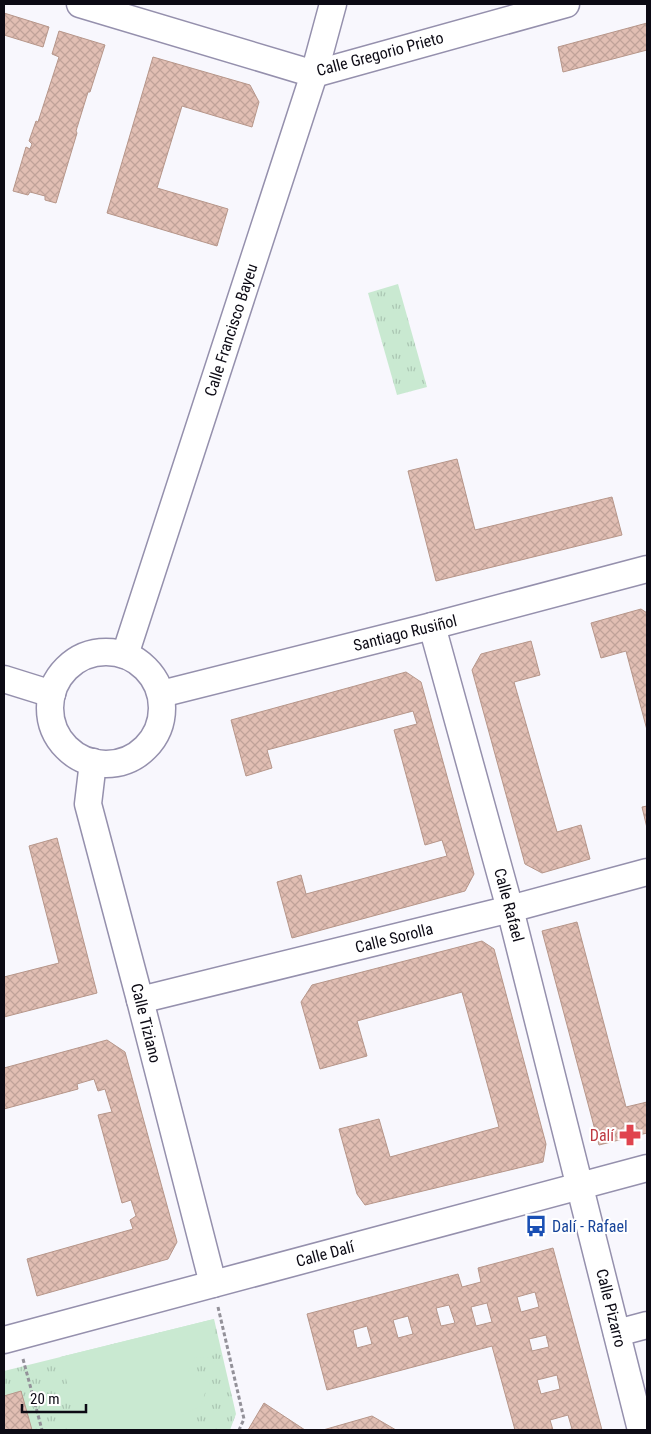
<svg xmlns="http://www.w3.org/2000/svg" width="651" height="1434" font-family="'Roboto Condensed',sans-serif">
<defs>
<pattern id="park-tufts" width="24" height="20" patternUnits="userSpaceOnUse" patternTransform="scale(1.25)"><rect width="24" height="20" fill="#c9e9d1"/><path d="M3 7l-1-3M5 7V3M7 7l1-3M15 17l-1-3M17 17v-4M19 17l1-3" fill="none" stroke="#abc6b3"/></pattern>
<pattern id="building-cross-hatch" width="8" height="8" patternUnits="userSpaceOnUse" patternTransform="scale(1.25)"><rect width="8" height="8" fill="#e1beb3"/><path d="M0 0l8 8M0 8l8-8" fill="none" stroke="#c0a299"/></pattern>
</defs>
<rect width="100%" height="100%" fill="#f8f7fd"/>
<g fill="url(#park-tufts)">
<path d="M398 284 427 387 397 395 368 293Z"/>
<path d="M214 1319 236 1414 230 1430H4V1371Z"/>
</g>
<path fill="#c9e9d1" d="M214 1319 215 1354 209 1358 195 1357 188 1372 210 1383 209 1390 205 1393 201 1406 182 1415V1425L188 1427 186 1430H115L111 1429 108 1430H80L60 1357Z"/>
<g fill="url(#building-cross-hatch)" stroke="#b6968a" fill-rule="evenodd">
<path d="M4 13 49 27 43 47 4 35Z"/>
<path d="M647 23V50L563 72 558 47Z"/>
<path d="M59 31 105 45 90 92H88L76 131 77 133 56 203 45 200V196L30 192 28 195 13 191 26 147 30 149 32 144 29 141 36 121 38 122 59 57 52 54Z"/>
<path d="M153 57 250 85 259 102 252 127 182 106 157 188 228 209 217 246 107 213Z"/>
<path d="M457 459 475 530 612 497 622 535 436 581 408 471Z"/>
<path d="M641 609 647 613V730L626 651 601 658 591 623Z"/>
<path d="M531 641 540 675 514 682 557 832 581 825 590 859 542 873 525 864 472 670 481 654Z"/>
<path d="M406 672 421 682 474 874 465 891 292 938 277 882 301 875 306 894 447 856 442 840 425 845 394 730 417 724 413 711 267 750 272 768 246 776 231 720Z"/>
<path d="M647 806V828L642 807Z"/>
<path d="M57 838 97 993 4 1017V977L59 963 29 846Z"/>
<path d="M577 922 626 1107 647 1102V1133L599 1145 542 931Z"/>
<path d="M482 941 494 949 546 1144 543 1162 365 1205 357 1194 339 1129 379 1119 390 1157 499 1127 462 992 357 1021 367 1056 320 1069 301 1002 312 985Z"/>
<path d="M107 1040 125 1052 177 1242 168 1259 37 1296 27 1259 133 1229 130 1220 136 1216 131 1200 122 1203 98 1115 112 1112 105 1089 98 1091 94 1079 77 1084 78 1089 4 1109V1068Z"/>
<path d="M553 1248 602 1430H566L572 1429 568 1415 550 1420 553 1430H515L492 1346 327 1390 307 1314 458 1274 462 1287 481 1282 478 1268ZM535 1292 539 1307 521 1312 517 1297ZM487 1303 492 1322 476 1326 471 1307ZM449 1305 455 1323 441 1326 436 1308ZM408 1316 413 1334 398 1338 393 1320ZM367 1326 372 1344 357 1348 353 1330ZM546 1335 549 1347 532 1351 529 1339ZM557 1375 560 1389 541 1394 537 1380Z"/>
<path d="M21 1391 32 1430H4V1396Z"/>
<path d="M264 1403 305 1430H248Z"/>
<path d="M372 1416 396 1430H323Z"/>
</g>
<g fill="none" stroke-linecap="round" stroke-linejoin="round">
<g stroke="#9590ad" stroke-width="29">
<g id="minor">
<path d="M80 4 314 74 566 4"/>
<path d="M432 626 510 909 641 1430"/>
<circle cx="106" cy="708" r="56"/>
<path d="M125 655 314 74 333 4"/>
<path d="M4 679 52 694"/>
<path d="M161 694 432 626 647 569"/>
<path d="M93 762 88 804 140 1000 213 1284"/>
<path d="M140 1000 510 909 647 872"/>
<path d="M617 1333 647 1325"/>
<path d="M4 1340 647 1168"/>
</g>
</g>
<g stroke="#939199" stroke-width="3" stroke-dasharray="4 2.5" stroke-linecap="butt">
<path d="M218 1307 244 1419 239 1430"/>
<path d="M23 1359 42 1430"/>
</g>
<use href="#minor" stroke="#fff" stroke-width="26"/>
</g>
<defs>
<g id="pharmacy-bare" transform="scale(1.725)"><path d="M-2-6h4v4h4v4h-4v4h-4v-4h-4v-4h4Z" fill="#e0444e" stroke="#fff" stroke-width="2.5" paint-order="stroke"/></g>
<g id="bus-bare" transform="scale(1.725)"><path d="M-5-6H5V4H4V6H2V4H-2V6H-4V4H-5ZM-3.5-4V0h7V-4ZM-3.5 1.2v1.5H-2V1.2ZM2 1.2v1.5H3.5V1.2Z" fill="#1a4fb4" stroke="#fff" stroke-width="2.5" paint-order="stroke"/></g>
</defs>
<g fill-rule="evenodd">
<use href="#pharmacy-bare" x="630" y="1135"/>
<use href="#bus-bare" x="536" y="1226"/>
</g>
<g text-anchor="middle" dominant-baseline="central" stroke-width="4" stroke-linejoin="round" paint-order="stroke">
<g font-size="16" fill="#0c0a14" stroke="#fff">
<text transform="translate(380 54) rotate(-15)">Calle Gregorio Prieto</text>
<text transform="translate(231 330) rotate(-72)">Calle Francisco Bayeu</text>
<text transform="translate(405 633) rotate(-14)">Santiago Rusiñol</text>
<text transform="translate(509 905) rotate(75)">Calle Rafael</text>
<text transform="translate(394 938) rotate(-14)">Calle Sorolla</text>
<text transform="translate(146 1023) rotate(76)">Calle Tiziano</text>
<text transform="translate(325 1254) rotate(-15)">Calle Dalí</text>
<text transform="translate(611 1308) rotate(76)">Calle Pizarro</text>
</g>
<g font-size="16" fill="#be3a42" stroke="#fff" text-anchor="end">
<text x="614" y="1135">Dalí</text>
</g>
<g font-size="16" fill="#164399" stroke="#fff" text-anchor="start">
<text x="552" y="1226">Dalí - Rafael</text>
</g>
</g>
<rect width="651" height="1434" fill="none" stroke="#0c0a14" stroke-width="10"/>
<path d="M22 1404v8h64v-8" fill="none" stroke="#0c0a14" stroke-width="2.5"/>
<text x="30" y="1404" font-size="15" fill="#0c0a14" stroke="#ffffff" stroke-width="4" paint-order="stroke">20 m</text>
</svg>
